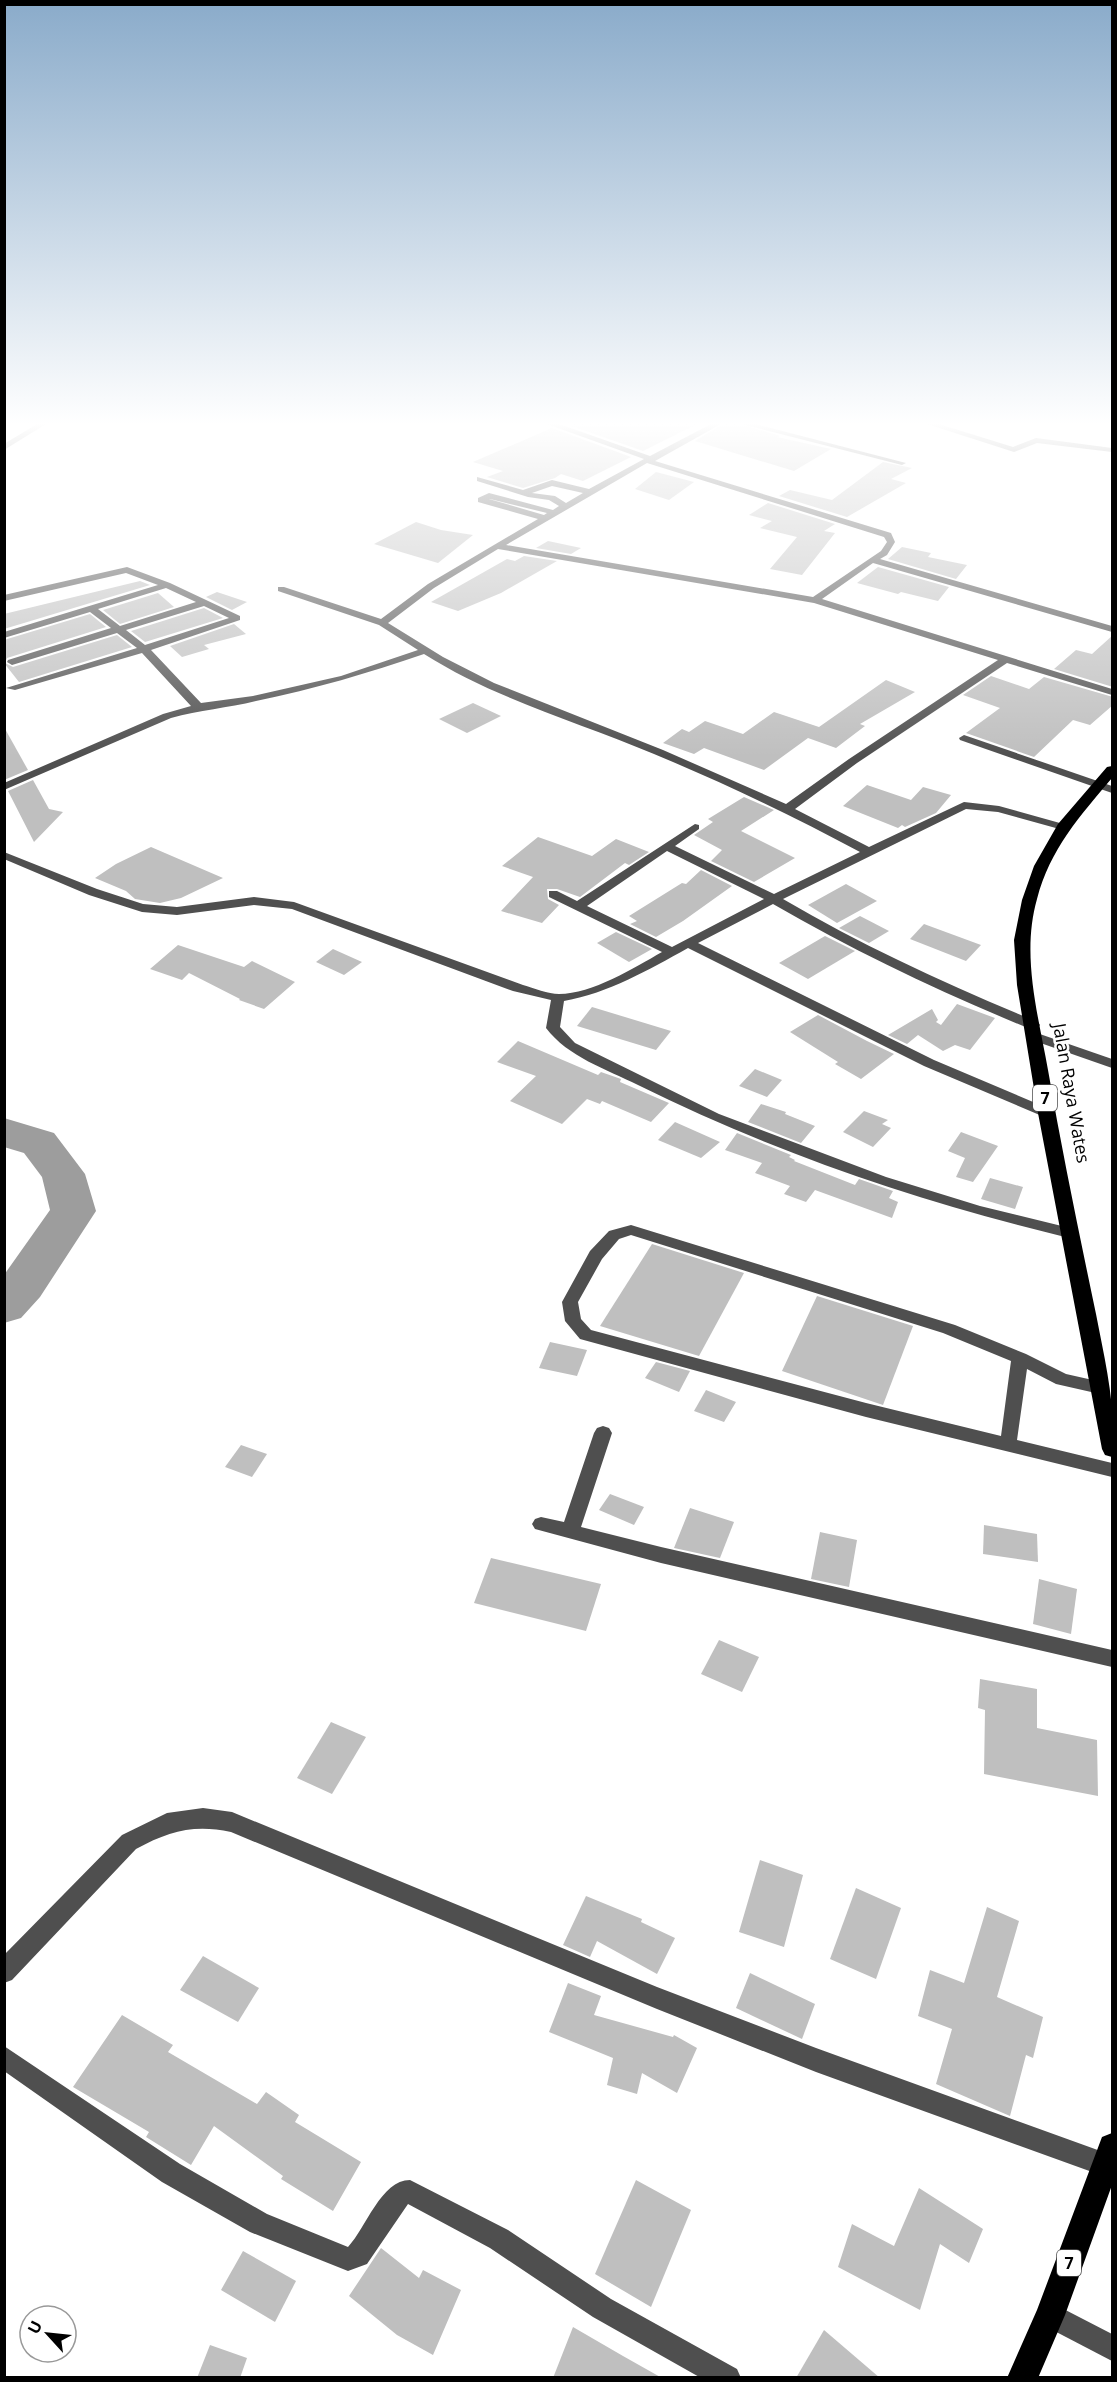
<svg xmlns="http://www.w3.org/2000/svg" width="1117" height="2382" font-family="'Open Sans',sans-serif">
<rect width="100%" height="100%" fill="#fff"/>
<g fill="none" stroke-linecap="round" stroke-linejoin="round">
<path fill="#9d9d9d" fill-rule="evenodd" d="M4 1118 54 1133 85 1174 96 1211 40 1297 21 1318 4 1323V1275L50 1210 42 1177 24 1153 4 1147Z"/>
</g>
<g fill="#bfbfbf">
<path d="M566 424H697L643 451Z"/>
<path d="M723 424H740L780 436 777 437 831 449 794 471 695 441Z"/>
<path d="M552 428 631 457 583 481 561 474 555 478 523 488 487 477 503 471 473 462Z"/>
<path d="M883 462 912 468 891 479 906 483 847 517 779 496 790 490 832 500Z"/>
<path d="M656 472 694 482 669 500 635 489Z"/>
<path d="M768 503 835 524 824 531 835 533 802 575 770 569 797 537 760 528 772 521 749 515Z"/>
<path d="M416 522 441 530 473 535 438 563 374 544Z"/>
<path d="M548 541 581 548 571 554 536 548Z"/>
<path d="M902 547 931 553 928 557 967 565 956 579 888 559Z"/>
<path d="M524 556 557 561 501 593 458 611 431 602 507 559 515 561Z"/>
<path d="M878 567 949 587 938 601 901 592 898 594 857 583Z"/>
<path d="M140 581 150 585 4 629V614Z"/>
<path d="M217 592 247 602 232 610 206 597Z"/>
<path d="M158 593 174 607 120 624 103 610Z"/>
<path d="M204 608 223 618 145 642 131 631Z"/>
<path d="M90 614 106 627 7 658 5 663 13 667 117 635 132 647 19 682 4 663V640Z"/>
<path d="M234 624 246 634 204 645 209 649 182 657 170 646Z"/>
<path d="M1113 635V687L1054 669 1076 650 1092 654Z"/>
<path d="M991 676 1029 689 1044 677 1113 697V705L1090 725 1073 720 1034 757 966 733 1000 708 963 695Z"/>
<path d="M886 680 915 692 860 724 865 726 836 748 808 738 764 770 704 748 694 754 663 743 682 729 689 732 705 721 743 734 774 712 819 727Z"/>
<path d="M473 703 501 716 467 733 439 719Z"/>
<path d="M4 727 28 770 4 780Z"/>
<path d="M33 780 49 809 63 812 34 842 8 791Z"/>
<path d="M867 785 911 800 923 787 951 795 936 813 905 827 902 825 898 828 843 806Z"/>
<path d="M744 797 774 810 741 831 795 858 754 882 711 861 722 850 694 835 713 822 708 819Z"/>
<path d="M538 837 592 856 616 839 649 852 629 865 625 863 580 897 557 889H547L548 899 559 905 542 923 501 911 533 877 502 866Z"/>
<path d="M151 847 223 878 181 898 160 903 135 899 126 891 95 878 116 864Z"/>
<path d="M701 870 732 886 683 921 656 937 630 924 637 921 629 916 682 883 686 884Z"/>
<path d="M846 884 877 901 837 923 808 905Z"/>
<path d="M860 916 889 931 869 943 839 928Z"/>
<path d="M924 924 981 945 966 961 910 939Z"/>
<path d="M616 932 652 949 629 962 597 943Z"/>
<path d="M825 936 855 951 808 979 779 963Z"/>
<path d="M178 945 244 967 252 961 295 982 264 1009 239 1000 240 999 189 973 182 980 150 969Z"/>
<path d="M333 949 362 962 344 975 316 962Z"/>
<path d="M957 1004 995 1018 970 1050 955 1045 943 1051 918 1035 907 1044 888 1035 932 1009 938 1020 936 1022 941 1025Z"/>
<path d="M592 1007 671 1031 656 1050 577 1026Z"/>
<path d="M818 1015 867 1041 894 1054 861 1079 835 1064 838 1062 790 1032Z"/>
<path d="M518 1041 598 1075 601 1072 621 1079 620 1082 669 1103 651 1122 602 1101 600 1104 587 1099 562 1124 510 1101 536 1076 497 1062Z"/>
<path d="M755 1069 782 1080 767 1097 739 1086Z"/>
<path d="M761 1104 786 1112 785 1114 815 1126 801 1143 748 1122Z"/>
<path d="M864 1111 888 1120 882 1124 891 1128 873 1147 843 1132Z"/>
<path d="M675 1122 720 1142 701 1158 658 1140Z"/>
<path d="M961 1132 998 1146 973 1182 956 1177 965 1158 948 1151Z"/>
<path d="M737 1133 791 1155 789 1157 795 1160 794 1161 855 1185 859 1179 893 1191 889 1198 898 1202 892 1218 815 1190 806 1202 784 1194 790 1186 755 1173 762 1163 725 1150Z"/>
<path d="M990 1178 1023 1187 1015 1209 981 1199Z"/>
<path d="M652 1244 744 1273 699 1356 600 1326Z"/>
<path d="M817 1296 913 1326 883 1405 782 1371Z"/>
<path d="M550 1342 587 1350 577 1376 539 1368Z"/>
<path d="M656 1362 690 1371 679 1392 645 1378Z"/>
<path d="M706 1390 736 1402 724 1422 694 1411Z"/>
<path d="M241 1445 267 1454 252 1477 225 1467Z"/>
<path d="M610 1494 644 1507 634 1525 599 1510Z"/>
<path d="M690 1508 734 1522 720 1558 674 1548Z"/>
<path d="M984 1525 1037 1534 1038 1562 983 1554Z"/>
<path d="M820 1532 857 1540 849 1587 811 1579Z"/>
<path d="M491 1558 601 1584 586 1631 474 1603Z"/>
<path d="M1039 1579 1077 1589 1071 1634 1033 1624Z"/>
<path d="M719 1640 759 1657 742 1692 701 1674Z"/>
<path d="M980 1679 1037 1689V1728L1097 1740 1098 1796 984 1774 985 1710 978 1708Z"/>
<path d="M331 1722 366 1737 332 1794 297 1778Z"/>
<path d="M760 1860 803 1875 784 1947 739 1932Z"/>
<path d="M856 1888 901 1908 876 1979 830 1959Z"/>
<path d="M586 1896 642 1919 641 1922 675 1938 657 1974 597 1941 590 1957 563 1945Z"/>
<path d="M987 1907 1019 1921 997 1997 1043 2017 1033 2058 1026 2055 1010 2116 936 2084 952 2029 918 2016 930 1970 964 1983Z"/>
<path d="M203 1956 259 1988 238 2022 180 1990Z"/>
<path d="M750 1973 815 2004 802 2039 736 2008Z"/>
<path d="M568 1983 601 1996 594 2015 673 2037 674 2035 697 2048 677 2093 642 2073 637 2094 607 2085 613 2058 549 2032Z"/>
<path d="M122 2015 173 2045 168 2052 257 2104 266 2092 299 2115 295 2122 361 2162 333 2211 281 2179 283 2176 214 2126 191 2165 146 2137 149 2132 73 2087Z"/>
<path d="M636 2180 691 2210 651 2307 595 2274Z"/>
<path d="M919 2188 983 2229 969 2263 940 2244 920 2310 838 2267 852 2224 894 2246Z"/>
<path d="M381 2248 419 2278 423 2270 461 2290 433 2355 397 2335 349 2296Z"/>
<path d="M243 2251 296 2281 275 2322 221 2290Z"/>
<path d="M573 2327 623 2356 662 2378H553Z"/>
<path d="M824 2330 880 2378H796Z"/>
<path d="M210 2345 247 2358 240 2378H197Z"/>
</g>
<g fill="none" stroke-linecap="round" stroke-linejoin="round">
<g fill="#4f4f4f" fill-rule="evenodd">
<path d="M37 424H46L4 450V444Z"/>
<path d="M547 424H559L650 456 711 424H721L655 461 891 533 895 542 887 555 880 559 1112 626V632L873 563 822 599 1112 689V695L1007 663 857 763 795 809 869 847 964 802 999 806 1067 825 1069 827 1063 830 998 812 966 809 783 899C865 947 950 986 1038 1022L1040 1025 1038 1028H1028C940 992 856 952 773 904L698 943 934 1060 1052 1110 1054 1113 1052 1116H1042L924 1066 688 948C648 970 609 993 564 1001L560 1027 575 1043 719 1114 886 1177 980 1206 1074 1229 1077 1233 1074 1237 1069 1238C920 1202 775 1153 638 1085 606 1069 568 1057 546 1028L551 1000 513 991 292 909 254 905 177 915 142 912 89 895 4 859V852L97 889 143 904 177 907 254 897 294 902 523 985C534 988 548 994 559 994 592 994 634 968 662 952L549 897V891H557L577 901 695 824 699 825V829L675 846 774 894 860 852C793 816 724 783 654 754 578 722 495 699 424 654 368 673 315 689 256 701 228 708 199 710 171 718L4 790V783L163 714 191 706 142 653 15 690 6 688 137 648 117 633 12 665 7 662 8 660 111 628 90 612 4 638V632L158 585 126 573 4 601V595L127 567 170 583 240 616V620L151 650 201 703 253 696 341 676 418 650 379 625 278 591V587H284L381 619 428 584 538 519 478 502V498L489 493 553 510 559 506 549 500 528 497 477 481V477L523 490 552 480 589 489 644 459ZM647 463 884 537 887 542 881 551 813 597 506 545ZM552 486 583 493 566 503 555 496 532 493ZM489 499H490L547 513 544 515ZM498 549 814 603 998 660 849 759 786 804 663 750 494 683 443 657 388 623 434 588ZM166 588 196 602 120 626 98 609ZM204 606 229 618 145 645 126 630ZM667 851 764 899 672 947 587 906Z"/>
<path d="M742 424H755L906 463 902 465Z"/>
<path d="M927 424H939L1013 447 1036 438 1112 448V452L1037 443 1014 452Z"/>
<path d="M964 735 1112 786V793L960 740 959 738Z"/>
<path d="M1034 1032 1112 1059V1068L1029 1039 1027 1036 1029 1033Z"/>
<path d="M631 1225 955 1325 1026 1354 1066 1374 1106 1383 1108 1388 1106 1393 1100 1394 1056 1384 1027 1369 1017 1440 1112 1463V1477L866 1417 580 1339 565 1321 562 1302 590 1251 609 1231ZM631 1235 943 1333 1011 1361 1001 1436 866 1403 591 1330 581 1319 578 1302 602 1259 619 1239Z"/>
<path d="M603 1426 609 1428 612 1433 581 1527 661 1547 1112 1650V1667L661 1563 535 1529 532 1524 535 1519 541 1517 564 1522 594 1433 597 1428Z"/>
<path d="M203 1808 232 1812 657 1987 816 2048 1106 2153 1112 2156V2174L1106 2177 816 2072 657 2009 231 1832C194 1824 169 1831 136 1849L12 1980 4 1983V1955L122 1835 167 1813Z"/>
<path d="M4 2046 180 2164 267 2214 348 2247C366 2228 381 2180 410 2180L508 2230 611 2299 737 2369 741 2378H701L593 2317 490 2248 408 2204 367 2264 348 2271 250 2232 162 2182 4 2071Z"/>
<path d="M1050 2302 1112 2334V2361L1041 2324 1037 2315 1041 2306Z"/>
</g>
<g fill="#000" fill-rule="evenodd">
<path d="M1112 766V778C1080 816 1050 849 1037 899 1021 955 1038 1014 1048 1070 1062 1151 1079 1233 1096 1314 1105 1361 1117 1409 1112 1457L1105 1455 1102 1449 1038 1113 1017 985 1014 940 1022 900 1034 866 1058 824 1107 767Z"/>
<path d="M1112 2133V2185L1065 2315 1038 2378H1007L1037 2310 1102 2137Z"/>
</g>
</g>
<linearGradient id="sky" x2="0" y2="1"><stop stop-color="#8aabca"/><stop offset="0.56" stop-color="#fff"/><stop offset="1" stop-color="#fff" stop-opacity="0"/></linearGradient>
<rect width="1117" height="757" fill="url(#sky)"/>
<g text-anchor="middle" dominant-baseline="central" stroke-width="5" stroke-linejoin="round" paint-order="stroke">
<g fill="#fff" stroke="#4c4c4c" stroke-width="1.5">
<rect x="1033" y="1085" width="24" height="26" rx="4.5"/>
<rect x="1057" y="2250" width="24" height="26" rx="4.5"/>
</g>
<g font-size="16" font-weight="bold" fill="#000">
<text x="1045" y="1098">7</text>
<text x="1069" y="2263">7</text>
</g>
<g font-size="18" fill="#000" stroke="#fff">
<text transform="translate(1072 1093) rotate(80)">Jalan Raya Wates</text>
</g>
</g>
<rect width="1117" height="2382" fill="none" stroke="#000000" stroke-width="12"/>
<g transform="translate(48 2334) rotate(297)"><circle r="28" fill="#ffffff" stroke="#999999" stroke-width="1.5"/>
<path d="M0-4.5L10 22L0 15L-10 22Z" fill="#000000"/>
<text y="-9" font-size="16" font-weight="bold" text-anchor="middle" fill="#000000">U</text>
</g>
</svg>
